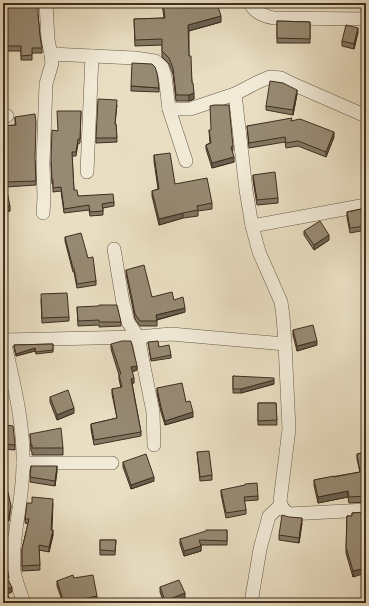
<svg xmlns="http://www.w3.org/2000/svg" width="369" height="606" font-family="'IM FELL DW Pica',serif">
<rect width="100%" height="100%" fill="#e9dec2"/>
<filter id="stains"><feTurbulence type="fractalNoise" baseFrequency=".005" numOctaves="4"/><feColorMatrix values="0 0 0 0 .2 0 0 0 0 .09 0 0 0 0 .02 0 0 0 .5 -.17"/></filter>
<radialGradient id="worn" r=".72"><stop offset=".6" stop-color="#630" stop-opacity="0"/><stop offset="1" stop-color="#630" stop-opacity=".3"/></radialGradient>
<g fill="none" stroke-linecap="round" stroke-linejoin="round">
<g stroke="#695a47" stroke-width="14">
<g id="street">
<path d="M46 3 48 40 51 54 135 58 155 61 162 67 165 76 169 109 186 161"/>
<path d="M250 3C255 13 264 16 274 18L366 19"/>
<path d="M235 94 246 190 252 226"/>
<path d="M169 109H190L235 94 258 82 270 77 281 78 295 85 366 116"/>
<path d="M3 116H7"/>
<path d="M87 172 92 56"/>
<path d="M43 213 44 198 43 163 46 84 52 63 51 54"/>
<path d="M114 249 123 303 128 322 138 337 153 412 154 445"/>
<path d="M3 338 4 340 138 337 171 334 285 344 289 429 280 501C281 507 284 511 289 514L366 510"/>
<path d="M4 340C13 381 24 422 23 464 23 484 20 503 17 522 15 538 12 554 14 571 16 582 20 592 24 603"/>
<path d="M285 344 283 316 281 302 259 252 252 226 366 205"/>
<path d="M23 463H112"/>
<path d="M3 540 14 546"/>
<path d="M251 603 260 549 269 516 281 505"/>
</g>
</g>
<use href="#street" stroke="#f1ead7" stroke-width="13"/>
</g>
<g fill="#827763" stroke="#3e2e1e">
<path d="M3 3 38 14 40 36 42 48V53H32V60H21V51H3Z"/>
<path d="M162 3H184V8L221 22 189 31V56L194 99 189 101H176L173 74 169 64 162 57V45L135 46 134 19 164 18Z"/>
<path d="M339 3H366V7L339 4Z"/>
<path d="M277 21 310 22V43H277Z"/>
<path d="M358 32 354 49 342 46V41Z"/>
<path d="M131 86 159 88V92L131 91Z"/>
<path d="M297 94 293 115 266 110V106Z"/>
<path d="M117 105 115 124H116L117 142 96 143V138Z"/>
<path d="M81 111 80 143 78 144 76 156H72L74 190 78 196 114 202V206L103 208V215L90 216 89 210 64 213 61 191 53 192V184H52L51 163 58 131Z"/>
<path d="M15 117 35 161 36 185 6 187 10 211 3 212V126L15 125Z"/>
<path d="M292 121 334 137 326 157 298 146 286 148 285 142 249 148 247 126Z"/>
<path d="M209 130 233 146V151H232L234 162 212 168 206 149V145L210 143Z"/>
<path d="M154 155 175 184 212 203V209L198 211V216L183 218 159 225 152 196V191L158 189 154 161Z"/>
<path d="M253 175 278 198V203L257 205 253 180Z"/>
<path d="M366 208V230L350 233 347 217V212Z"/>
<path d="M304 231 329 240 314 250 304 235Z"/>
<path d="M65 237 88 258 96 281V285L77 288 74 272H73L65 241Z"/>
<path d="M126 270 152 297 185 312 157 320V326H140L135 319 126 274Z"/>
<path d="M41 299 69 317V321L42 323Z"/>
<path d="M77 307 121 322V326L99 327V325L78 326Z"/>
<path d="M293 330 317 345 297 351 293 335Z"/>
<path d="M148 342 159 347 171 355V358L151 361Z"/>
<path d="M53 344V352L36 354 35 351 16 356 14 348V345Z"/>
<path d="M111 344 137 370 132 372 134 383H132L141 432V436L94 445 91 429V424L117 418 112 394V389L121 388 119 379V375L111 349Z"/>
<path d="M233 376 274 384 241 393H233Z"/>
<path d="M157 388 186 402 193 417 165 425 161 412 157 393Z"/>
<path d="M50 397 74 413 57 420 50 402Z"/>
<path d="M258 403H276L277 425H258Z"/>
<path d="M30 434 63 448V455H32V452L31 451Z"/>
<path d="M3 442 15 445V450L3 449Z"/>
<path d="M197 452 212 475V480L200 481Z"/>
<path d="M366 452V502L349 503 348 497 318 503 314 485V480L360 472 357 459V454Z"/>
<path d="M123 462 154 481 131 489 123 467Z"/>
<path d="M31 466 57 471 55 486 30 482Z"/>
<path d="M221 490 258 496V500L244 501 246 510V514L226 518 221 494Z"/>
<path d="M32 503H53L52 530 53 535 49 552 39 550 40 570 22 571V549L28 524 25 523V519Z"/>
<path d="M366 512 353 577 346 553 347 516H352V513Z"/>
<path d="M302 523 299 543 279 540V535Z"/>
<path d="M227 530V545H201V551L184 556 180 544V539Z"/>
<path d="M100 540H116L115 555H100Z"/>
<path d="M74 578 97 596V600L83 603H63L57 586V581Z"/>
<path d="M160 587 185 598 171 603H164L160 592Z"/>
</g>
<g fill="#6a6150" stroke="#3e2e1e">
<path d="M221 16V22L188 31V25Z"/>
<path d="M358 28V32L354 49V44Z"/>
<path d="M297 90V94L293 115V110Z"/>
<path d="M194 93V99L189 101V95Z"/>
<path d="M334 132V137L326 157V152Z"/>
<path d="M234 157V162L212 168V163Z"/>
<path d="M10 206V211L3 212V208Z"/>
<path d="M183 213V218L159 225V219Z"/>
<path d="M329 235V240L314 250V245Z"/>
<path d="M185 308V312L156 320V315Z"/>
<path d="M317 341V345L297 351V346Z"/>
<path d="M35 348V351L16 356V354Z"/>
<path d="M137 366V370L131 372V367Z"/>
<path d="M134 378V383H131V379Z"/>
<path d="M274 380V384L241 393V389Z"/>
<path d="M74 408V413L57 420V415Z"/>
<path d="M193 412V417L165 425V421Z"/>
<path d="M57 466V471L55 486V481Z"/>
<path d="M154 477V481L131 489V485Z"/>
<path d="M348 491V497L318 503V497Z"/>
<path d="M11 506 9 521 3 522V517Z"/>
<path d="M302 518V523L299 543V538Z"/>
<path d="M53 530V535L49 552V547Z"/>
<path d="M201 546V551L184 556V551Z"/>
<path d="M366 568V573L353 577V571Z"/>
<path d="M12 587V592L6 595V590Z"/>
<path d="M185 593V598L171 603H165V601Z"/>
</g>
<g fill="#978a73" stroke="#3e2e1e">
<path d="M3 3H38V14L40 36 42 48H32V55L21 56V46H3Z"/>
<path d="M163 3H184V8L204 3H217L221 16 188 25 189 56H191L192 83H193L194 93 189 95H176L173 68 169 58 162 51V39L135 40 134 19 165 18Z"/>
<path d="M277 21 310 22V39L277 38Z"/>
<path d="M346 25 358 28 354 44 342 41Z"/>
<path d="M132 63 152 64 155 67 157 73 159 88 131 86Z"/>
<path d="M270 81 283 83 297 90 293 110 266 106Z"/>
<path d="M98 99 117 100 115 124H116L117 138H96Z"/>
<path d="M214 105H229L233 146 231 147 234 157 212 163 206 145 211 143 209 130H211L210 106Z"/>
<path d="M57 111H81L80 139H78L76 152H72L74 190H77L78 196 113 194 114 202 102 204 103 211 90 212 89 205 64 209 61 187 53 188V180H52L51 159 52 130 58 131Z"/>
<path d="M35 114 36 122 35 158 36 181 5 182 10 206 3 208V126L16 125 15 117Z"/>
<path d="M292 118 291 121 300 119 334 132 326 152 298 141 286 143 285 137 249 143 247 126Z"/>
<path d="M170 153 175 184 207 178 212 203 197 206 198 210 183 213 159 219 152 191 159 189 154 155Z"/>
<path d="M275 172 278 198 257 200 253 175Z"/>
<path d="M366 208V226L350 228 347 212Z"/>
<path d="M320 221 329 235 314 245 304 231Z"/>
<path d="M81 233 88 258 93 257 96 281 77 284 74 268H73L65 237Z"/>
<path d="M144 265 152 297 172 292 174 300 183 297 185 308 156 315 157 321H140L135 314 132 299 126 270Z"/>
<path d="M67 293 69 317 42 318 41 294Z"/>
<path d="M99 305H117L121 322H99V320L78 321 77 307 99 306Z"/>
<path d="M313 325 317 341 297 346 293 330Z"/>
<path d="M122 341H131L137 366 131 367 134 378 131 379 141 432 94 440 91 424 117 418 112 389 122 387 119 375 121 374 111 344Z"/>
<path d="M158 341 159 347 169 345 171 355 151 359 148 342Z"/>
<path d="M53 344V350L36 352 35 348 16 354 14 345Z"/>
<path d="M233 376 274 378V380L241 389H233Z"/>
<path d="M182 383 186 402 190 401 193 412 165 421 161 407 157 388Z"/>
<path d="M68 390 74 408 57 415 50 397Z"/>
<path d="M258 403H276L277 420 258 421Z"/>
<path d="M6 425 13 426 15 445 3 444V442L5 441Z"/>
<path d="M61 428 63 448H32V445H31L30 434Z"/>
<path d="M209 451 212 475 200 477 197 452Z"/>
<path d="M366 452V496L349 497 348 491 318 497 314 480 334 476V477L360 472 357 454Z"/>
<path d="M146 454 154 477 131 485 123 462Z"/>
<path d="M31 466H57L55 481 30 477Z"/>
<path d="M257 483 258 496 244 497 246 510 226 513 221 490 245 485V484Z"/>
<path d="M8 492 11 506 9 516 3 517V493Z"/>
<path d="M32 497 53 499 51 530H53L49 547 39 545 40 565 22 566V549L29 519H25L27 503H32Z"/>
<path d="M366 512V568L353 571 346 547 347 516H352V513Z"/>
<path d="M282 515 289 517 302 518 299 538 279 535Z"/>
<path d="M206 530H227V541L199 540 201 546 184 551 180 539 206 531Z"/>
<path d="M100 540H116L115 551 100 550Z"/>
<path d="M6 562 9 578 7 579 12 587 6 590 11 603H3V563Z"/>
<path d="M73 575 74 578 93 575 97 596 82 599 83 602 80 603H64L57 581Z"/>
<path d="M179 580 185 593 165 601 160 587Z"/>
</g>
<rect width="369" height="606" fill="none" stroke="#e9dec2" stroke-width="16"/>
<rect x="4" y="4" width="361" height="598" fill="none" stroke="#3e2e1e" stroke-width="2"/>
<rect x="8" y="8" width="353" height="590" fill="none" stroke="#3e2e1e"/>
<rect width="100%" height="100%" filter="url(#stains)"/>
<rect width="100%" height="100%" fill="url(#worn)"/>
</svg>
